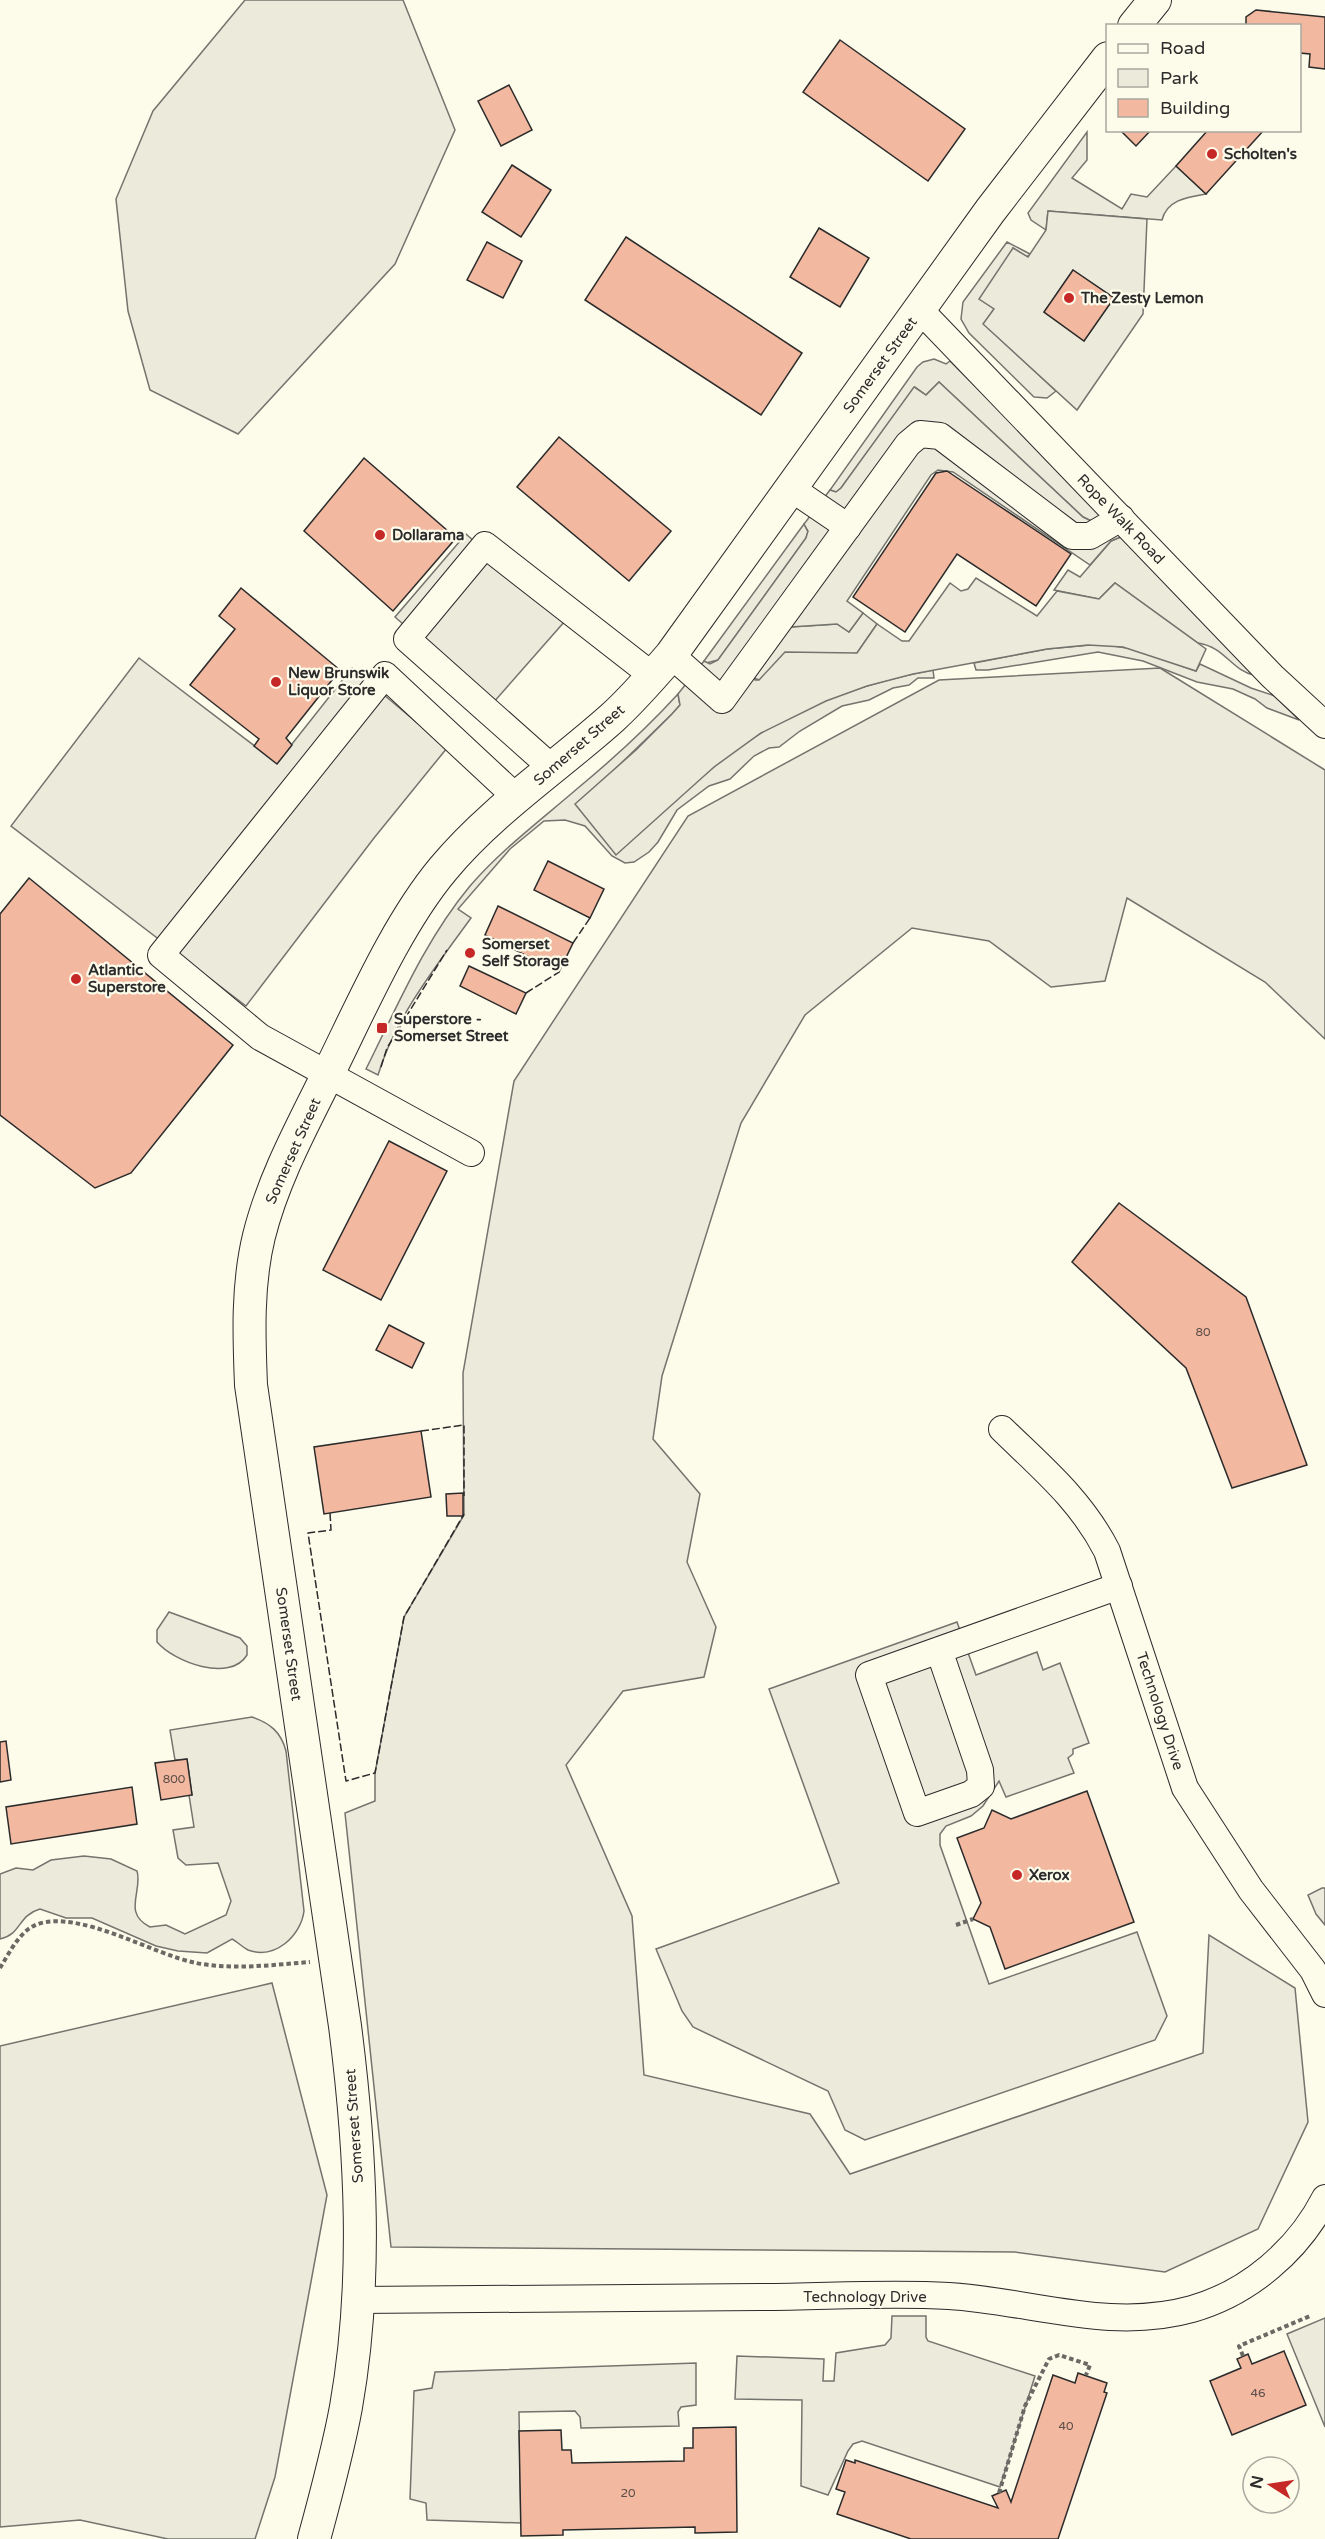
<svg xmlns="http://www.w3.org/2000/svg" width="1325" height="2539" font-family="'Varela Round',sans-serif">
<rect width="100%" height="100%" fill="#fdfbea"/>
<g fill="#ecebdb" stroke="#74746e" stroke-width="1.5">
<path d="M245 0H403L455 130 395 264 238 434 150 390 128 311 116 199 153 111Z"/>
<path d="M1087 132V160L1072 178 1122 209 1131 194 1147 197 1176 166 1206 194C1189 197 1167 199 1162 220L1048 211 1046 230 1031 220 1028 213Z"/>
<path d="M1007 242 1030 254 1027 257 1013 248 994 309 984 324 1056 391 1047 398 1034 397 969 333 961 319 963 302Z"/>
<path d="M934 359 946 364 950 361 1104 515 1091 521 1083 517 939 382 926 395 915 387 841 488 836 492 830 490 917 367 923 362Z"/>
<path d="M804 524 808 532 806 538 718 660 706 663 704 661Z"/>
<path d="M1123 536 1254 675C1232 671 1225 647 1198 643L1115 583 1099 599 1054 590 1068 570 1080 577 1111 541Z"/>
<path d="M863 613 877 624 857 653 759 680 754 678 790 627 837 624 849 632Z"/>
<path d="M1101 644 1133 649 1196 671 1200 664 1251 688 1275 696 1299 720 1267 708 1255 699 1233 689 1197 682 1143 661 1098 652 988 670H976L974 663 1047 649Z"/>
<path d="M1160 668 1325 770V1039L1265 982 1127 898 1105 981 1051 987 989 941 912 928 805 1015 741 1123 662 1376 653 1439 700 1494 687 1562 716 1627 704 1677 623 1691 566 1765 632 1916 644 2075 810 2114 850 2174 1203 2053 1209 1935 1295 1988 1308 2122 1258 2229 1165 2272 1015 2252 391 2247 345 1813 375 1801V1773L404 1617 464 1515 463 1373 514 1081 688 816 939 680Z"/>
<path d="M933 670 934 678H918L909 685 893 688 869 700 842 706 800 731 779 747 769 748 754 756 730 779 709 786 677 810 658 842 649 852 634 862 625 863 612 856 585 826 565 820 544 821 510 849 458 909 471 918C436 966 395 1018 378 1075L366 1069C397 1007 425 940 470 886 502 849 541 820 578 788 613 759 647 728 678 694L680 705 672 714 610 774 616 854C663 813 708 766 761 733 813 701 873 681 933 670Z"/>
<path d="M169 1612 240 1638 247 1646V1655C230 1683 174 1662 157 1642V1630Z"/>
<path d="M252 1717C270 1723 281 1732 286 1751L304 1911C301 1935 276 1960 248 1950 242 1947 238 1942 232 1939L207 1953 178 1951 156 1946 92 1918H66L40 1909C18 1915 21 1935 0 1939V1874L16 1868 33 1870 51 1860 84 1856 111 1859 137 1871C143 1891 122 1913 150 1927L166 1925 185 1934 226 1915 231 1901 218 1863 186 1865 178 1858 173 1830 194 1827 189 1795H192L187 1759 175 1760 170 1730Z"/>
<path d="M1322 1888H1325V1925L1316 1914 1308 1895Z"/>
<path d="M272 1983 327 2195 275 2477 255 2539H168L80 2520 0 2527V2046Z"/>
</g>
<g fill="#eceadb" stroke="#74746e" stroke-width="1.5" fill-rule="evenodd">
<path d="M1048 211 1147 219 1143 314 1077 410 983 324 994 309 979 299 1013 248 1028 257 1046 230ZM1073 270 1114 298 1084 341 1044 312Z"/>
<path d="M939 382 1083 517 1123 536 1111 541 1090 565 953 472 938 470 931 475 847 601 863 613 849 632 837 624 790 627 754 676 755 680H759L785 652 857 653 877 624 902 641H909L950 583 961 591 968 589 976 578 1037 616 1057 591 1099 599 1115 583 1206 649 1196 671 1123 647 1088 645 1047 649 913 674 867 686 826 701 761 733 714 767 616 855 575 804 636 750 672 714 680 705 678 694 704 661 710 664 718 660 806 538 808 531 804 524 830 490 836 492 841 488 914 387 926 395Z"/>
<path d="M466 534 565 621 493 703 395 617Z"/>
<path d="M139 658 277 763 352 668 447 748 374 838 246 1006 11 826Z"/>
<path d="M957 1622 976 1675 1037 1652 1043 1670 1060 1663 1089 1743 1073 1749V1754L1068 1758 1074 1773 1006 1797 999 1781 983 1806 971 1816 946 1826 940 1834V1845L989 1984 1137 1932 1167 2016 1155 2040 865 2140 845 2130 828 2091 693 2027 682 2011 656 1949 839 1883 769 1689Z"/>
<path d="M892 2316H926V2337L928 2341 1035 2376 1000 2487 862 2441 853 2444 848 2451 828 2495 801 2486 802 2400 735 2399 737 2356 824 2359 823 2381H834L836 2353 885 2345 891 2338Z"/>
<path d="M1325 2318V2427L1287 2334Z"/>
<path d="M696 2363V2405L681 2407 678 2412 679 2426 581 2428 580 2417 575 2411 519 2412 521 2523 427 2520 426 2503 410 2499 414 2391 432 2388 435 2372Z"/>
</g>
<g fill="#f2b8a0" stroke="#2b2b2b" stroke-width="1.5">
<path d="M1256 10 1325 17V69L1309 67 1310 54 1300 53V26H1246V17Z"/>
<path d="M840 40 965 129 928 181 803 92Z"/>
<path d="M509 85 532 130 501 146 478 101Z"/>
<path d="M1120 130H1151L1136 146Z"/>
<path d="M1208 130H1264L1206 194 1176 166Z"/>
<path d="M512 165 551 190 521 237 482 212Z"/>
<path d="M819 228 869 258 840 307 790 277Z"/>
<path d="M626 237 802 353 761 415 585 300Z"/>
<path d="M487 242 522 261 503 298 467 280Z"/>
<path d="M1073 270 1114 298 1084 341 1044 312Z"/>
<path d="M559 437 671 531 629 581 517 487Z"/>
<path d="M364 458 456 538 393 611 304 531Z"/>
<path d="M947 471 1071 554 1036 606 957 554 905 632 853 597 936 473Z"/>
<path d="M241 588 340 670 286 738 292 745 277 764 254 746 259 739 190 685 235 629 219 616Z"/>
<path d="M548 861 604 889 590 918 534 890Z"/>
<path d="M29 878 233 1045 131 1173 95 1188 0 1115V914Z"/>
<path d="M498 906 573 943 559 972 485 935Z"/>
<path d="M469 966 526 993 516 1014 460 986Z"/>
<path d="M389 1141 447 1171 381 1300 323 1270Z"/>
<path d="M1119 1203 1246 1297 1307 1465 1232 1488 1186 1368 1072 1262Z"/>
<path d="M389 1325 424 1343 412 1368 376 1350Z"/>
<path d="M421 1431 431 1497 324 1514 314 1447Z"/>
<path d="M463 1493V1516H447L446 1494Z"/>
<path d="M6 1741 11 1780 0 1782V1742Z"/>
<path d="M187 1759 192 1795 161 1800 155 1763Z"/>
<path d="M132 1787 137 1824 11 1844 6 1807Z"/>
<path d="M1087 1791 1134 1922 1005 1969 990 1927 973 1919 981 1903 957 1838 984 1828 992 1810 1011 1819Z"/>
<path d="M1284 2351 1306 2405 1232 2435 1210 2381 1241 2368 1237 2359 1248 2354 1252 2364Z"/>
<path d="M1078 2373 1107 2383 1104 2392 1107 2393 1058 2539H911L837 2514 845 2492 836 2489 846 2460 855 2463V2460L998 2508 992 2496 1006 2490 1011 2502 1053 2375 1075 2383Z"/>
<path d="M736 2427 737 2532 695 2533V2527L563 2530V2535L521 2536 519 2431 561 2430 562 2450H571L572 2463 684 2461V2448H693V2428Z"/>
</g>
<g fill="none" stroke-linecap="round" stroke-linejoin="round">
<g stroke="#2b2b2b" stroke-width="28">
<g id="minor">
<path d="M920 310 1272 676 1325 725"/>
<path d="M792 489 848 527"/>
<path d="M671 655 722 700 908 444 920 434 940 436 1072 536H1090L1121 518"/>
<path d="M552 768 407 639 485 545 653 676"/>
<path d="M471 1153 260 1037 161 955 385 675 517 798"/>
<path d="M1002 1429C1042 1468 1081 1500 1107 1551L1185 1788 1251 1890 1313 1970 1325 1994"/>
<path d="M939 1650 980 1770 981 1786 971 1794 917 1813 869 1675 1119 1586"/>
<path d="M357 2300C492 2299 626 2298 760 2297 823 2297 887 2292 949 2296 1031 2301 1110 2332 1192 2309 1248 2293 1298 2251 1325 2198"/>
</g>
</g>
<g stroke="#2b2b2b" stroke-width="34">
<g id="major">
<path d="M1134 26 1155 0"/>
<path d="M314 2539C326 2495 338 2451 346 2407 368 2282 361 2151 345 2026L251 1385C249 1336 247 1285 259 1236 274 1176 305 1121 332 1066 363 1003 398 923 443 869 491 811 556 768 612 718 633 699 652 677 671 655L990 211 1108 58"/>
</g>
</g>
<g stroke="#6a6964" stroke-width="4" stroke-dasharray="4.5 3" stroke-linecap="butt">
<path d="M956 1925 973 1919"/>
<path d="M0 1968C10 1952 20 1930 38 1924 81 1910 152 1954 196 1963 234 1970 272 1965 310 1962"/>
<path d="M1243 2356 1239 2346 1310 2316"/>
<path d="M999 2493 1025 2406 1049 2359 1059 2355 1090 2365 1086 2375"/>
</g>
<use href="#minor" stroke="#fdfbea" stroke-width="26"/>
<use href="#major" stroke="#fdfbea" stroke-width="32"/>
<g stroke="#2b2b2b" stroke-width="1.5" stroke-dasharray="8 3" stroke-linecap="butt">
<path d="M573 943 590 918"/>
<path d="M526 993 559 972"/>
<path d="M381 1067 387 1048 447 950"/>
<path d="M421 1431 464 1425V1496"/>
<path d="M330 1513 331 1530 308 1533 346 1781 375 1773 404 1617 464 1514"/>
</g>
</g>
<g fill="#c62828" stroke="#fdfbea" stroke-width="2">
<circle cx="1212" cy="154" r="6"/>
<circle cx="1069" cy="298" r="6"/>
<circle cx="380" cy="535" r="6"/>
<circle cx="276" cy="682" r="6"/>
<circle cx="470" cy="953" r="6"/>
<circle cx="76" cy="979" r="6"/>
<rect x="376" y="1022" width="12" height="12" rx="3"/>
<circle cx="1017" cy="1875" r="6"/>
</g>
<g text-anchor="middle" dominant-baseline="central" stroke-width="4.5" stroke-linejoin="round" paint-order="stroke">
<g font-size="12" fill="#5d4e48">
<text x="1203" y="1332">80</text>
<text x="174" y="1779">800</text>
<text x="1258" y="2393">46</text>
<text x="1066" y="2426">40</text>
<text x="628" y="2493">20</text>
</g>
<g font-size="15" font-weight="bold" fill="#2b2b2b" stroke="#fdfbea" text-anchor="start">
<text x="1224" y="154">Scholten's</text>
<text x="1081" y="298">The Zesty Lemon</text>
<text x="392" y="535">Dollarama</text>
<text x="288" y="673">New Brunswik<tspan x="288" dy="17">Liquor Store</tspan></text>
<text x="482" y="944">Somerset<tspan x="482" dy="17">Self Storage</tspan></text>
<text x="88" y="970">Atlantic<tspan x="88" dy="17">Superstore</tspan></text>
<text x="394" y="1019">Superstore -<tspan x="394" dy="17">Somerset Street</tspan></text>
<text x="1029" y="1875">Xerox</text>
</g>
<g font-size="15" fill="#2b2b2b" stroke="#fdfbea">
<text transform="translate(880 365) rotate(-54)">Somerset Street</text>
<text transform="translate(1121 519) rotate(46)">Rope Walk Road</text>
<text transform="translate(579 745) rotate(-41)">Somerset Street</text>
<text transform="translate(293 1151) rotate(-66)">Somerset Street</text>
<text transform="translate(289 1644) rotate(82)">Somerset Street</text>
<text transform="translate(1160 1711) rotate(72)">Technology Drive</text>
<text transform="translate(354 2126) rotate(-94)">Somerset Street</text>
<text x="865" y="2297">Technology Drive</text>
</g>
</g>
<rect x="1106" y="24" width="195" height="108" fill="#fdfbea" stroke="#a9a89e" stroke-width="1.5"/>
<rect x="1118" y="44" width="30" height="9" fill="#fdfbea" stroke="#a9a89e" stroke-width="1.5"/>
<text x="1160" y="54" font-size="18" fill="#2b2b2b">Road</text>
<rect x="1118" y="69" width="30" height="18" fill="#ecebdb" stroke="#a9a89e" stroke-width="1.5"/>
<text x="1160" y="84" font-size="18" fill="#2b2b2b">Park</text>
<rect x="1118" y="99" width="30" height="18" fill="#f2b8a0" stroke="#a9a89e" stroke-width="1.5"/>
<text x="1160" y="114" font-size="18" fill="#2b2b2b">Building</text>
<g transform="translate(1271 2485) rotate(282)"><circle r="28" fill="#fdfbea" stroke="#a9a89e" stroke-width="1.5"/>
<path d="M0-4.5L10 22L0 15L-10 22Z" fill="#c62828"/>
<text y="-9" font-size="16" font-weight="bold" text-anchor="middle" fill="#2b2b2b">N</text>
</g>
</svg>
